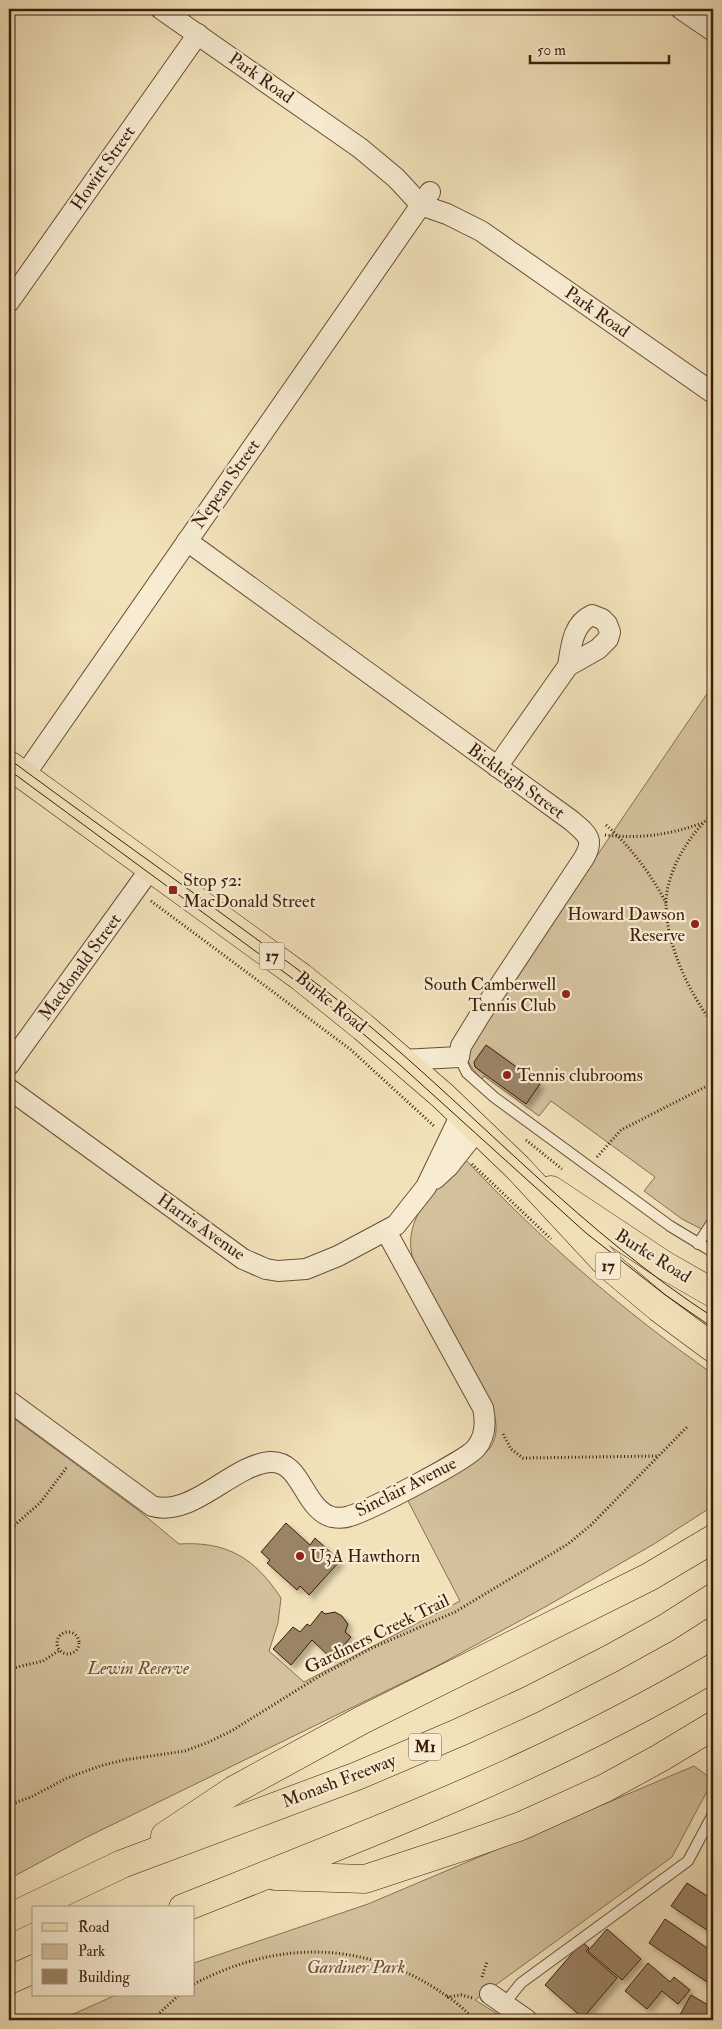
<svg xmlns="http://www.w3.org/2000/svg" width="722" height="2029" font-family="'IM FELL Double Pica',serif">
<defs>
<filter id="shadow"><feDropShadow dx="4.5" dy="4.5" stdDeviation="2.5" flood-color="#0004"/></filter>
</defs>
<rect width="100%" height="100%" fill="#f2e2ba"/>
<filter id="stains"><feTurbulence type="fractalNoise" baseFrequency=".004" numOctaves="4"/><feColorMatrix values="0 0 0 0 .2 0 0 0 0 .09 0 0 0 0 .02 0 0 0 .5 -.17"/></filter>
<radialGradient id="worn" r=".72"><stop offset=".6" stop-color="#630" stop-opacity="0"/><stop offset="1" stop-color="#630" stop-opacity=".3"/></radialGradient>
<g fill="#d3c19c" stroke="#886f53">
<path d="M713 685V1235L682 1219 644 1191 655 1177 551 1101 539 1116 484 1076 482 1079C474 1071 467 1064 467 1053L562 907Z"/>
<path d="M466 1160C541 1240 623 1311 713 1374V1506L654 1544 545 1607 439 1665 85 1838 9 1879V1415L138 1510 179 1544C227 1541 255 1558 281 1598L278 1623 269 1651 304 1682 460 1601 407 1499C424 1490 440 1480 457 1470 465 1466 473 1462 481 1457 505 1439 496 1412 484 1391L414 1262C399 1219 437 1187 466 1160Z"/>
<path d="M694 1766 713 1780 672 1857 475 2000 507 2020H60L116 1995H194V1963L368 1904Z"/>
</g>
<g fill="#9b8366" stroke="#3c1d0a" filter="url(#shadow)">
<path d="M486 1045 540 1084 526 1104 475 1067 474 1062Z"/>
<path d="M286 1523 310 1545 315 1538 340 1561 309 1595 300 1586 297 1590 267 1563 270 1560 261 1552Z"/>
<path d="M322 1611 325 1614 335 1612 342 1616 348 1624 345 1632 351 1637 332 1659 312 1640 291 1665 273 1649 293 1627 300 1632 307 1624 310 1626Z"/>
<path d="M687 1883 713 1900V1934L671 1906Z"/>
<path d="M665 1919 713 1952V1986L649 1943Z"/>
<path d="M607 1929 641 1959 622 1980 588 1951Z"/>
<path d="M582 1942 589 1948 586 1951 617 1978 583 2018 545 1985Z"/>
<path d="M648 1963 670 1982 674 1977 690 1990 678 2004 662 1991 647 2009 625 1991Z"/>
<path d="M691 1995 713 2008V2020H677Z"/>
</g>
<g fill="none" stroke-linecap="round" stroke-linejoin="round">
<g stroke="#6a4e36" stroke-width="12">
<g id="service">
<path d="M459 1057 467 1073 494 1097 670 1226 713 1252"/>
<path d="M698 1244 713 1221"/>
<path d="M504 2004 521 1983 688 1861 713 1814"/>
</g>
</g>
<g stroke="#6a4e36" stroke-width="22">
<g id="minor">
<path d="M161 9 360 148 396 178 421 205 447 214 481 231 713 393"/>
<path d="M681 9 713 31"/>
<path d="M9 302 198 34"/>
<path d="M187 541 572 821C587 834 595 839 584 858L480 1015 461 1046 459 1057 402 1060"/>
<path d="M497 767 568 666 598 649 608 639 610 632 607 624 602 619 592 615C572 624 571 648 568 666"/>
<path d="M24 776 430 192"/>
<path d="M9 1065 151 868"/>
<path d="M9 1089 243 1259 266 1269 278 1271 306 1269 338 1256 396 1225 426 1187 461 1114"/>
<path d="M435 1179 448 1167 478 1129"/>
<path d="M9 1401 152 1506C192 1518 232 1465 270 1462 302 1460 303 1509 332 1517 338 1518 345 1518 350 1516 368 1511 467 1460 476 1448 486 1436 486 1422 483 1408L386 1231"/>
<path d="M490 1994 527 2020"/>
</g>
</g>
<g stroke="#3c1d0a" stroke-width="29">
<g id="primary">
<path d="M9 765 301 977 363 1027 443 1096 518 1168 609 1266 659 1308 713 1348"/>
<path d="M551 1190 664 1265 713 1293"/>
</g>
</g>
<g stroke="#3c1d0a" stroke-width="29">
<g id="motorway">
<path d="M165 1836 234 1790 362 1720 649 1577 713 1539"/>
<path d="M275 1876 365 1879 462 1847 521 1826 605 1788 660 1758 713 1726"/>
<path d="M183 1908C364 1836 546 1767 713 1668"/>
<path d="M9 1918 122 1864 357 1776 460 1732 530 1700 610 1659 666 1628 713 1598"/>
<path d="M9 1980 34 1969"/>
</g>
</g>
<g stroke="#3c1d0a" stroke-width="3" stroke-dasharray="1 2.5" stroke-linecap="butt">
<path d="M713 814C689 834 666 872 666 904 666 944 689 993 713 1024"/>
<path d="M606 825C630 846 651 874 666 903"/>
<path d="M605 835C640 839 669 835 702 823"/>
<path d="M151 901 350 1049 434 1126"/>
<path d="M526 1140 562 1169"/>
<path d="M597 1157 621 1130 713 1083"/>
<path d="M472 1164 551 1239"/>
<path d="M503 1434 511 1449 523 1458 657 1456"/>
<path d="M9 1530 40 1503 67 1467"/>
<circle cx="68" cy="1643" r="11"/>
<path d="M9 1669 43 1661 60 1650"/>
<path d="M9 1805 31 1797 67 1778 100 1766 124 1760 185 1751 209 1742 233 1730 318 1677 372 1648 455 1612 568 1544 591 1525 688 1426"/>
<path d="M482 1977 487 1962"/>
<path d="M194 1984C268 1945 347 1939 423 1981 440 1991 461 2004 474 2020"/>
<path d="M447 1997 461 1995 473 1998"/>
<path d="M152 2020 179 1995"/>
</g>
<use href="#service" stroke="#f7ecd2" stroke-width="10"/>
<use href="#minor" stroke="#f7ecd2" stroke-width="20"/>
<use href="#primary" stroke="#f2e2ba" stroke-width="28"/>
<use href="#motorway" stroke="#f2e2ba" stroke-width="28"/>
<g stroke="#3c1d0a" stroke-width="1">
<path d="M9 759C78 810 148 860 217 910 267 947 318 983 365 1022 482 1120 585 1234 713 1317"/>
<path d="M9 770 330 1006 399 1064 586 1233 664 1294 713 1328"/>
</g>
</g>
<g fill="#8f2418" stroke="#f7ecd2" stroke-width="2">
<rect x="168" y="885" width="10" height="10" rx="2.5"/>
<circle cx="695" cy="924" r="5"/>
<circle cx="566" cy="994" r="5"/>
<circle cx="507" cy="1075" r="5"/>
<circle cx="300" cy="1556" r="5"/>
</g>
<g text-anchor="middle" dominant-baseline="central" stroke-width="4.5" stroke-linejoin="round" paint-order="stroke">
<g fill="#f7ecd2" stroke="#745b46" stroke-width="1">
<rect x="259.5" y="942.5" width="25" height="27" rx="4"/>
<rect x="595.5" y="1252.5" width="25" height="27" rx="4"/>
<rect x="409" y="1733.5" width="32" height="27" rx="4"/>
</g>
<g font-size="16" font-weight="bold" fill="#3c1d0a">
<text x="272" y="956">17</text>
<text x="608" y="1266">17</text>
<text x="425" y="1747">M1</text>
</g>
<g font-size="18" fill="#3c1d0a" stroke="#f7ecd2">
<text transform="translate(261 78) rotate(35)">Park Road</text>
<text transform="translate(103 168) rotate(-55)">Howitt Street</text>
<text transform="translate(597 312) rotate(35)">Park Road</text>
<text transform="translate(226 484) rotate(-55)">Nepean Street</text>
<text transform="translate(516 781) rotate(36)">Bickleigh Street</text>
<text transform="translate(80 967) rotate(-54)">Macdonald Street</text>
<text transform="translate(331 1002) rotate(39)">Burke Road</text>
<text transform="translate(201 1227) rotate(35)">Harris Avenue</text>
<text transform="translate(653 1256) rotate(32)">Burke Road</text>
<text transform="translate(406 1487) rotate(-27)">Sinclair Avenue</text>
<text transform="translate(377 1634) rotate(-26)">Gardiners Creek Trail</text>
<text transform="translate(339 1781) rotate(-21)">Monash Freeway</text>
</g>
<g font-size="18" fill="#3c1d0a" stroke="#f7ecd2" text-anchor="start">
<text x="183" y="880">Stop 52:<tspan x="183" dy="21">MacDonald Street</tspan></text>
<text x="685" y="914" text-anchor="end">Howard Dawson<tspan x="685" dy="21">Reserve</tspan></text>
<text x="556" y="984" text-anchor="end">South Camberwell<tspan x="556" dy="21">Tennis Club</tspan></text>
<text x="517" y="1075">Tennis clubrooms</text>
<text x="310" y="1556">U3A Hawthorn</text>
</g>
<g font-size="18" font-style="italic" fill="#694e36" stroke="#f7ecd2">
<text x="138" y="1668">Lewin Reserve</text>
<text x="356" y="1967">Gardiner Park</text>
</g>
</g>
<rect width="722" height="2029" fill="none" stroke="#f2e2ba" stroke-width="30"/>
<rect x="10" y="10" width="702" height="2009" fill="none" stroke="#3c1d0a" stroke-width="2.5"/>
<rect x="15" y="15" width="692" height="1999" fill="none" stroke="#3c1d0a"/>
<rect x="32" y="1906" width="162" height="90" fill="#f7ecd2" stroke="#ac9982"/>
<rect x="42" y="1923" width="25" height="8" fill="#f2e2ba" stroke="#ac9982"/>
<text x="78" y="1932" font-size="15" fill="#3c1d0a">Road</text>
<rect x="42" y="1944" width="25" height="15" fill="#d3c19c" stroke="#ac9982"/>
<text x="78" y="1956" font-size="15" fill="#3c1d0a">Park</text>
<rect x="42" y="1969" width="25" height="15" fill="#9b8366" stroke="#ac9982"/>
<text x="78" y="1982" font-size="15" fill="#3c1d0a">Building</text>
<path d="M530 55v8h139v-8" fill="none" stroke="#3c1d0a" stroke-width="2.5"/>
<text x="537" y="55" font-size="15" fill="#3c1d0a" stroke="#f7ecd2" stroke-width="4" paint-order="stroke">50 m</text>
<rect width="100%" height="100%" filter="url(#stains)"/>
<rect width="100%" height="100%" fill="url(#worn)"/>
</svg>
